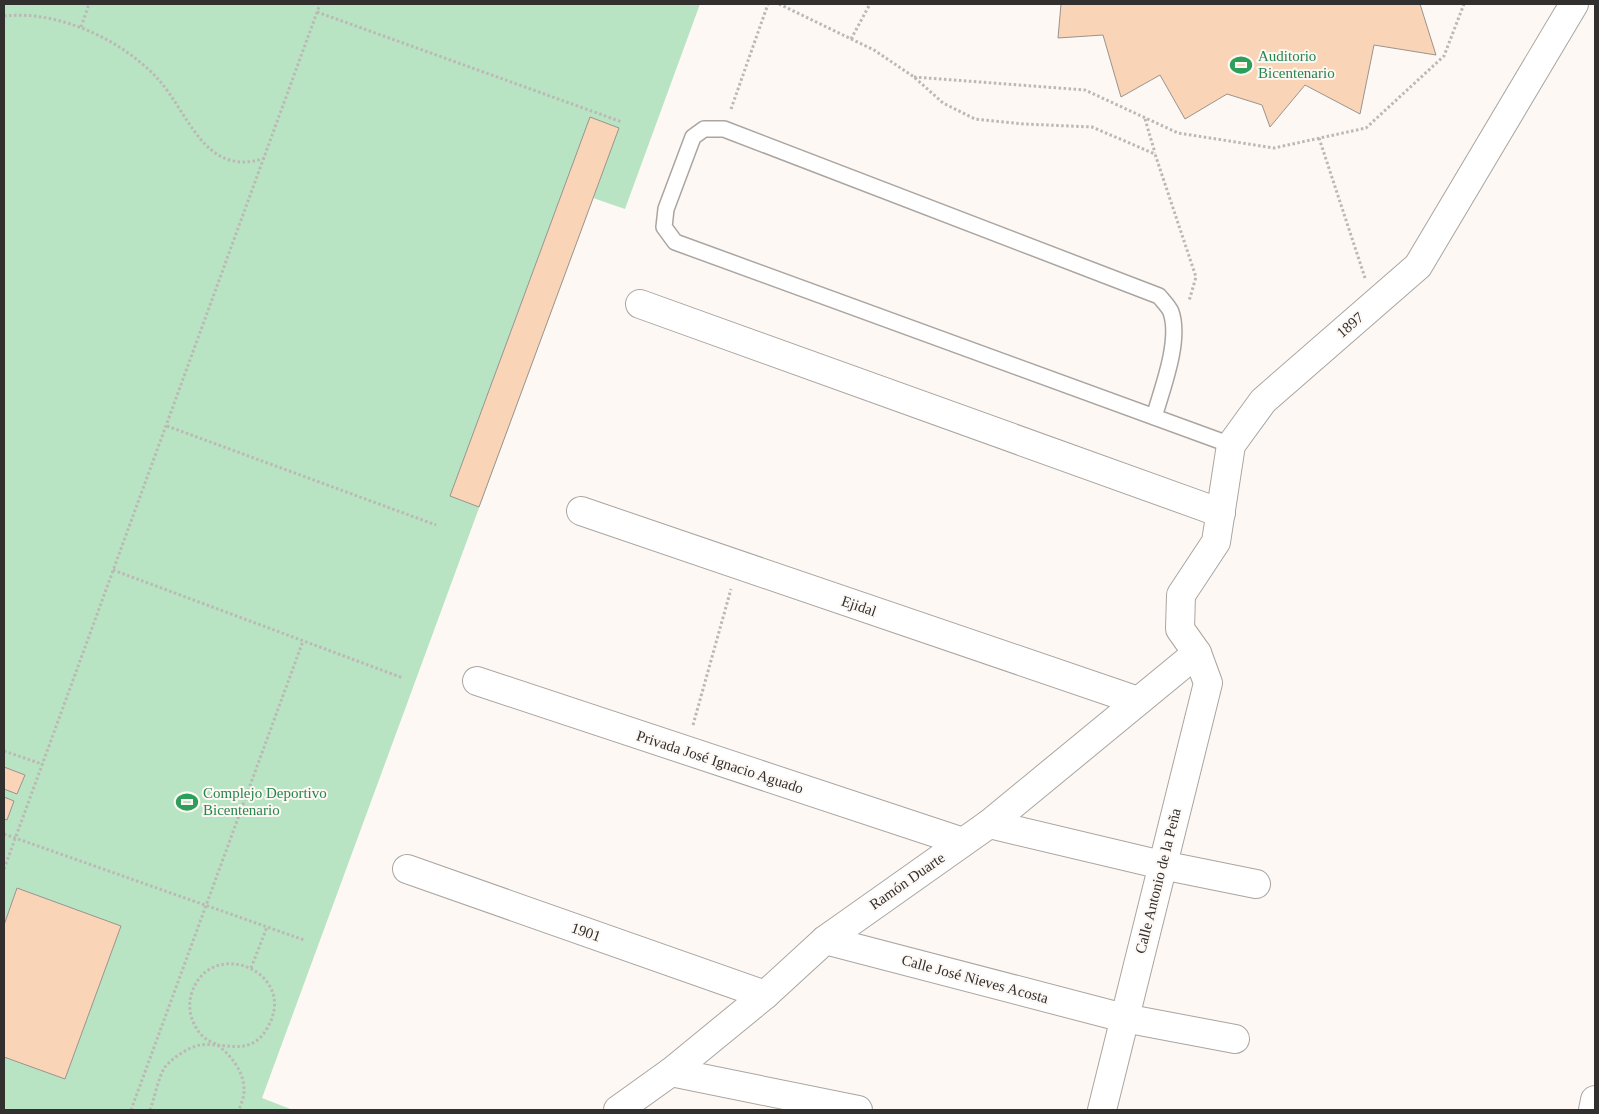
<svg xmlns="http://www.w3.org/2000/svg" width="1599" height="1114" font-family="Georgia,serif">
<rect width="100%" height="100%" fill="#fdf8f4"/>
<path fill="#b9e4c3" d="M4 4H700L625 209 593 198 262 1098 293 1110H4Z"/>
<g fill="#f9d4b7" stroke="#999490">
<path d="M1061 4H1420L1436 55 1374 45 1360 114 1305 85 1270 127 1262 105 1227 94 1185 119 1160 75 1121 97 1103 35 1058 38Z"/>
<path d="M590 117 619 128 479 507 450 496Z"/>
<path d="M4 767 25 775 17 794 4 789Z"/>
<path d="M4 797 14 801 7 820 4 819Z"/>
<path d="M17 888 121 926 65 1079 4 1057V925Z"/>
</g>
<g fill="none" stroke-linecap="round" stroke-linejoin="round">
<g stroke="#aaa5a1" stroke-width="18">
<path id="lane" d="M1154 417C1162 389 1181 341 1171 312 1169 307 1163 301 1159 296L724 129H704L693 137 666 209 664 227 675 242 1231 445"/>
</g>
<g stroke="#aaa5a1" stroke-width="30">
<g id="street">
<path d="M640 304 1221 513"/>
<path d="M581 511 1138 701"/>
<path d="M477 681 963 842"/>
<path d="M989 824 1162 865 1256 884"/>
<path d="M407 869 765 995"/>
<path d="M825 940 1124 1018 1235 1039"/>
<path d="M671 1072 858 1110"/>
<path d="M1102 1110 1208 683 1197 653"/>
<path d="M1593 1110 1595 1100"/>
</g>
</g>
<g stroke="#aaa5a1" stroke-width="30">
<path id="secondary" d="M618 1110 671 1072 765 995 825 940 989 824 1197 653 1180 629 1181 595 1216 542 1231 445 1263 401 1418 266 1574 4"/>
</g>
<g stroke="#bcb8b5" stroke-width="3" stroke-dasharray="2.5 2.5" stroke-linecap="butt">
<path d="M779 4 874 50 914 77 943 103 975 119 1024 124 1092 127 1155 154 1196 277 1189 301"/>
<path d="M317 12 622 122"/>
<path d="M4 16C57 10 121 39 157 78 189 112 204 179 265 158"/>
<path d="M81 27 89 4"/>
<path d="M851 39 870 4"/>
<path d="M914 77 1085 90 1178 133 1274 148 1366 128 1444 56 1464 4"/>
<path d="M731 109 768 4"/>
<path d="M1145 119 1155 153"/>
<path d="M1319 138 1365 278"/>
<path d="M167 426 436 525"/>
<path d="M113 570 403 678"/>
<path d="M693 725 731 589"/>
<path d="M4 751 42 764"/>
<path d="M4 834 304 940"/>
<path d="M4 869 320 4"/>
<path d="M251 968 267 927"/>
<path d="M131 1110 303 641"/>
<path d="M150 1110C154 1100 159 1075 165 1067 172 1058 189 1047 200 1045 224 1042 250 1057 266 1030 303 973 209 933 191 995 187 1011 193 1029 206 1039 210 1042 216 1043 220 1047 232 1057 243 1071 244 1088 245 1095 241 1104 239 1110"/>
</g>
<use href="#lane" stroke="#fff" stroke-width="15"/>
<use href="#street" stroke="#fff" stroke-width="28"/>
<use href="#secondary" stroke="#fff" stroke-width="28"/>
</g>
<defs>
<g id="stadium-bare" transform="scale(1.725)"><path d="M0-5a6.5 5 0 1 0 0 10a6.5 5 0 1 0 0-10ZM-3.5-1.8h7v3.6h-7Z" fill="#2e9e5b" stroke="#fdf8f4" stroke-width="2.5" paint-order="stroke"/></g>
</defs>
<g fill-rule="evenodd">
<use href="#stadium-bare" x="1241" y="65"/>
<use href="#stadium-bare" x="187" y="802"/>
</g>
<g text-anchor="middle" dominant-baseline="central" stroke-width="4" stroke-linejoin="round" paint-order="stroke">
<g font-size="15" fill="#27864d" stroke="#fdf8f4" text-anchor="start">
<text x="1258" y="56">Auditorio<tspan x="1258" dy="17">Bicentenario</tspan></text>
<text x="203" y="793">Complejo Deportivo<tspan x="203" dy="17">Bicentenario</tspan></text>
</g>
<g font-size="15" fill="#32302f" stroke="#fdf8f4">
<text transform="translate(1350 325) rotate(-41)">1897</text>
<text transform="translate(859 606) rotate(19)">Ejidal</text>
<text transform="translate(720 762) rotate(18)">Privada José Ignacio Aguado</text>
<text transform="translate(907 881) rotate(-35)">Ramón Duarte</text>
<text transform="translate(1158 881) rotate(-76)">Calle Antonio de la Peña</text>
<text transform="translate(586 932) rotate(19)">1901</text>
<text transform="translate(975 979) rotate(15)">Calle José Nieves Acosta</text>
</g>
</g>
<rect width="1599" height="1114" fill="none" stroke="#32302f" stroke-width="10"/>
</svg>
